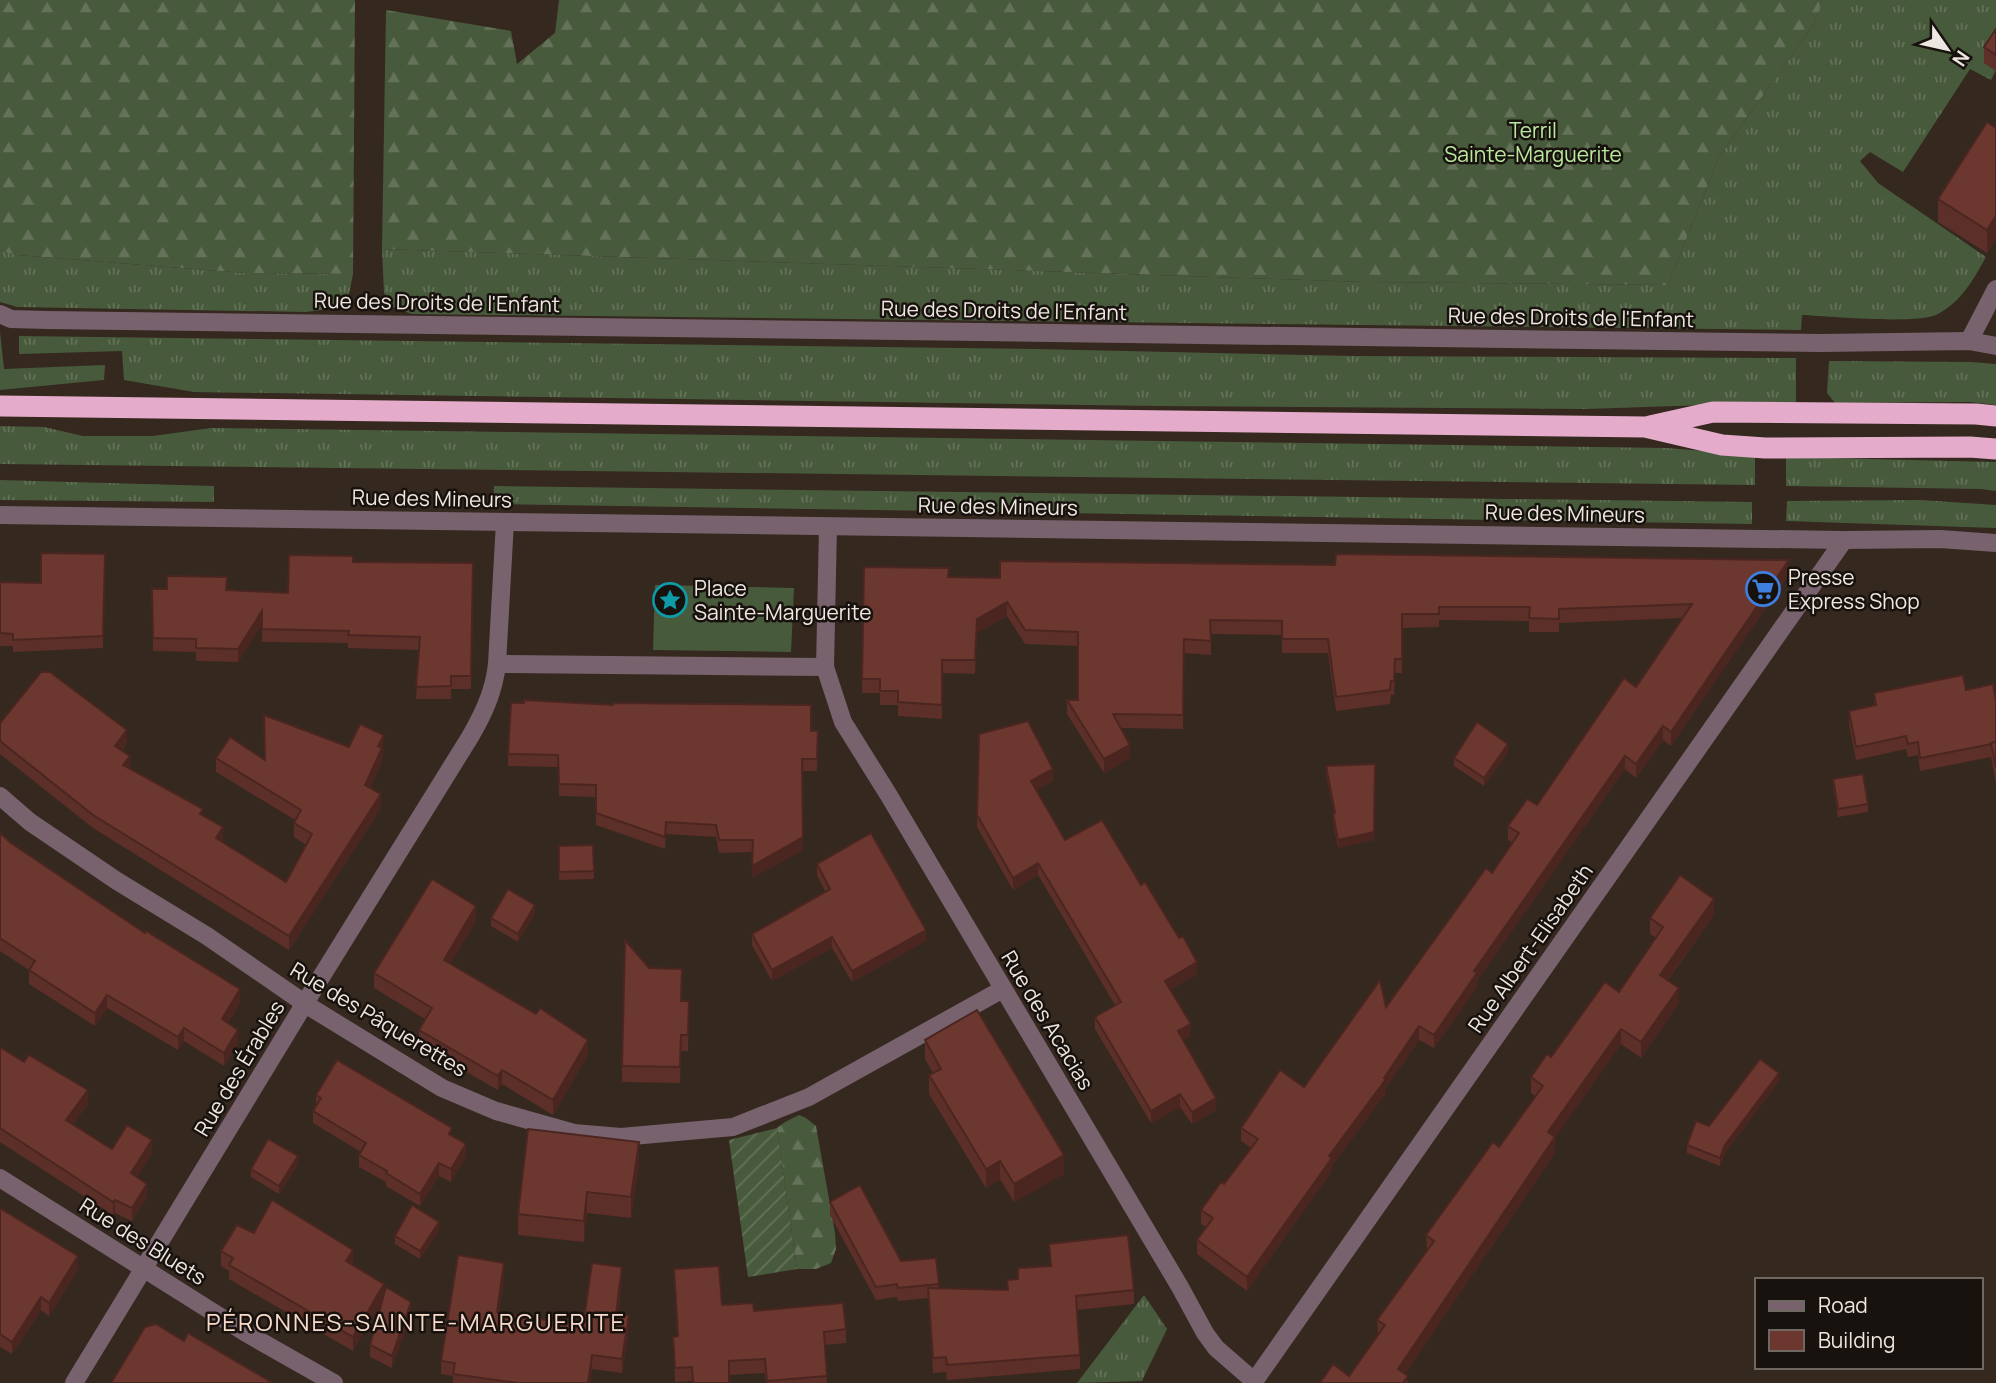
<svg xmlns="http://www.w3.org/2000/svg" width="1996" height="1383" font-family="Manrope,sans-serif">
<defs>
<pattern id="grass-tufts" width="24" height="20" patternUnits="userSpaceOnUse" patternTransform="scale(1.75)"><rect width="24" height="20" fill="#485a3c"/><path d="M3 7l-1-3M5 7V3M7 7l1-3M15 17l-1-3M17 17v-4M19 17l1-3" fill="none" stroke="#637258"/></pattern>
<pattern id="forest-firs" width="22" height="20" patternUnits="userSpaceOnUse" patternTransform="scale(1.75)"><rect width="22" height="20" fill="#485a3c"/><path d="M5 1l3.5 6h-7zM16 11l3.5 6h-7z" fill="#637258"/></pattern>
<pattern id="garden-furrows" width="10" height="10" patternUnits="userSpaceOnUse" patternTransform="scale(1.75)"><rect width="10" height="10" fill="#485a3c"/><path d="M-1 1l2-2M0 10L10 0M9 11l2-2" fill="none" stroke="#637258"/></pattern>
</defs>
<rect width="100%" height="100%" fill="#35281f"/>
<g fill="url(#grass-tufts)">
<path d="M1822 0H1996V70L1991 80 1970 69 1903 172 1870 152 1860 161 1878 183 1986 257C1973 280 1962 301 1938 314 1919 325 1827 316 1802 315L1801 330 412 314 394 308 384 293 382 249 1364 282 1668 285 1719 157 1814 24Z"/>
<path d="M0 251 17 255 245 273 353 274 348 299 334 308 306 312 17 307 0 302Z"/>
<path d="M0 332 4 369 105 365 104 380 0 390Z"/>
<path d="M19 336 1034 349 1352 356 1796 358V402L1586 409 1158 406 194 392 124 380 122 351 19 354Z"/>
<path d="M1829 361 1971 362 1996 364V405L1971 402 1835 403 1827 393Z"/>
<path d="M0 426 44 427 83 436H153L211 428 1667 448 1755 455V485L0 464Z"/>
<path d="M1786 457 1996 462V491L1981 489 1786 486Z"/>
<path d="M0 480 214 486V502L0 500Z"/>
<path d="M494 486 1752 502V524L493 504Z"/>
<path d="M1921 500 1996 505V528L1786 521 1787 501Z"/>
<path d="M1144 1295 1167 1329 1142 1381 1077 1383Z"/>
</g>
<g fill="url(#forest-firs)">
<path d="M0 0H355L353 274 245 273 17 255 0 251Z"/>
<path d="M559 0H1822L1814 24 1719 157 1668 285 1364 282 382 249 386 10 511 31 517 64 555 33Z"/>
<path d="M799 1115 806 1118 816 1126 835 1233 836 1249 831 1263 816 1269H797L777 1128 785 1122Z"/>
</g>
<path fill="url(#garden-furrows)" d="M777 1128 797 1269 748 1277 729 1140Z"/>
<path fill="#485a3c" d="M655 585 794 588 791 652 653 650Z"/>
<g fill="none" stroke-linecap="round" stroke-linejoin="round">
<g stroke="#78626e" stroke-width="18">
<path d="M0 314 11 319 47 320 1820 343 1969 341 1996 346"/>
<path d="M1969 341 1996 289"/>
<path d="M0 515 1844 540 1940 539 1996 543"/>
<path d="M505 522 497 664 825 667 828 527"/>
<path d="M825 667 843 722 888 794 1180 1287 1205 1333 1216 1348 1254 1381"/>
<path d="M0 796 30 822 117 881 207 936 310 1007 442 1088 496 1111 574 1133 621 1137 733 1127 809 1097 1003 989"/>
<path d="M0 1178 246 1333 334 1383"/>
<path d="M74 1383 305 1003 470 737C484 713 494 691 497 664"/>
<path d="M1253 1383 1844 540"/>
</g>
<g stroke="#e4acca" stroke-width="21">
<path d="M0 406 1645 427 1722 445 1765 448 1970 447 1996 449"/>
<path d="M1650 426 1713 412 1976 414 1996 416"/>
</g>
</g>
<g fill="#5c2f28">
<path d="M1996 29V71L1984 63V47Z"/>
<path d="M1996 128V239L1987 253 1938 222V199Z"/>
<path d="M353 562 473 563 471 689H451V699H416L419 650 348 648V643L262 642V624L238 662 196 661V652L153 651 152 589 227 590 288 593Z"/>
<path d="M105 567 103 648 13 652V646H0V582L41 583Z"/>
<path d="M864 567 948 577 1000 578 1789 574 1671 746 1663 740 1636 778 1625 769 1477 981V987L1434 1048 1419 1040 1386 1088V1093L1332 1166V1171L1247 1291 1197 1254V1240L1206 1227 1201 1224V1210L1224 1184 1251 1148 1241 1141V1128L1304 1087 1386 1007 1492 873 1513 843 1508 840V826L1537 805 1636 687 1682 618 1559 623V632H1529V621L1439 620V627L1402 628V673H1395L1394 695H1391L1390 704 1336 711 1328 653H1282V635L1211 634V655L1184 653 1183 729 1121 728 1130 758 1104 773 1067 714V700H1078V646L1025 644 1007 616 977 633 975 674 942 673V719L898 716V705H880V693H862Z"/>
<path d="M1966 690 1996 701V783L1991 757 1920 771 1918 755 1908 757 1906 749 1856 760 1849 724V711L1874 706V693Z"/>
<path d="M0 723 127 743 122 751 130 769 203 816 223 841 222 842 286 882 306 845 294 837V823L295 820 216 772V758L264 760 349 747 384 749 382 751V762L370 788 381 808 289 950 93 828 0 754Z"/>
<path d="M811 731H818L817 771H802L803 850 752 878V852L719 853 716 837 666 834 665 849 596 825V797L559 796 558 767 508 766V754Z"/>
<path d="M979 734 1053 781 1036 790 1065 840 1141 885 1197 974 1170 990 1191 1036 1183 1040 1216 1110 1192 1124 1180 1107 1151 1123 1095 1029V1017L1115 1005 1038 875 1013 890 977 827Z"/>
<path d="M1508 752 1484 786 1454 766V758Z"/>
<path d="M1326 766 1374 840 1338 848 1333 822 1334 813 1326 774Z"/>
<path d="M1833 779 1868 804V812L1838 817 1833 787Z"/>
<path d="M0 833 11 843 240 1003 228 1023 238 1043 224 1066 184 1041 178 1050 107 1008 95 1026 29 984V970L0 951Z"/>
<path d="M593 845 594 879 559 880V846Z"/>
<path d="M817 864 926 941 852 982 832 948 772 981 752 945V934L825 891 817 875Z"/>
<path d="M535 913 518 942 491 926V918Z"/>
<path d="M1714 915 1668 980 1679 1003 1641 1058 1621 1044 1555 1137V1153L1405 1374 1408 1383 1349 1376 1378 1335 1377 1320 1427 1251 1426 1235 1499 1147 1535 1096 1531 1093V1077L1619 992 1656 938 1650 934V918Z"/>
<path d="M476 921 450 964 588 1055 553 1115 502 1084 498 1090 419 1045V1030L425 1019 374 988V973Z"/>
<path d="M649 968 682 985V1001H689L688 1051H681L680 1083 622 1082V1066Z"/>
<path d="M925 1040 1064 1174 1014 1202 1000 1179 986 1188 929 1094V1075L933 1073 925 1059Z"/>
<path d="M0 1047 88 1104 73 1124 112 1149 152 1153 137 1177 147 1197 132 1221 115 1213 113 1215 0 1142Z"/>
<path d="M1779 1081 1725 1153 1720 1166 1687 1153V1145L1709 1126Z"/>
<path d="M316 1095 452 1136 466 1156 451 1182 439 1176 420 1206 386 1186V1182L359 1167V1155L361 1152 313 1123V1111L316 1106Z"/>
<path d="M639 1163 631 1218 587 1213 584 1242 518 1235V1214Z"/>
<path d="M298 1164 279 1194 251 1177V1169Z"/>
<path d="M830 1202 901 1261 936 1258 939 1288 1007 1290V1280L1018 1279V1268L1050 1266 1049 1244 1134 1290V1304L1077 1310 1080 1355V1369L947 1380 946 1372 933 1373 928 1298 898 1301 897 1297 876 1300 830 1215Z"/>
<path d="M0 1208 78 1269 49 1316 41 1310 12 1354 0 1347Z"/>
<path d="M439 1230 420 1259 395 1244V1236Z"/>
<path d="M254 1233 353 1264 384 1293 411 1314 392 1368 370 1357V1345L381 1302 353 1351 229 1279V1271L221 1266V1251Z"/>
<path d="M674 1269 722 1305 754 1311 846 1329V1343L825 1345 827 1383H766L765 1373 729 1375V1383H692V1381L675 1382 673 1337 677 1336Z"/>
<path d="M504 1277 499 1313 583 1326 622 1280 618 1314 629 1328 622 1373 592 1369 590 1383H453V1376L441 1374V1361Z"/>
</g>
<g fill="#4b2621">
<path d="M1996 216V239L1987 253V230Z"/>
<path d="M1789 560V574L1671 746V732Z"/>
<path d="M1007 602V616L977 633 975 674 977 619Z"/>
<path d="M262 611V624L238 662V649Z"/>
<path d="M1663 726V740L1636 778V764Z"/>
<path d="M127 730V743L115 760V746Z"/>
<path d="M384 735 382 762 365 798V785L378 746Z"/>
<path d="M1508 744V752L1484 786V778Z"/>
<path d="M1130 745V758L1104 773V759Z"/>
<path d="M130 756V770L123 765Z"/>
<path d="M1625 756V769L1477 981V987L1434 1048V1035L1474 971Z"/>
<path d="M1053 769V781L1031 793V781Z"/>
<path d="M1375 772 1374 840 1338 848V840Z"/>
<path d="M381 794V808L289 950V936Z"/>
<path d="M223 827V841L216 852V838Z"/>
<path d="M803 837V850L752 878V866Z"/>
<path d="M1038 863V875L1013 890V878Z"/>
<path d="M1714 899V915L1660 990V975Z"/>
<path d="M535 905V913L518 942V934Z"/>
<path d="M476 906V921L444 974V960Z"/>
<path d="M926 930V941L852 982V971Z"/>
<path d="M832 937V948L772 981V970Z"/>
<path d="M1197 962V974L1165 993V981Z"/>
<path d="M1679 988V1003L1641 1058V1042Z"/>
<path d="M240 989V1003L222 1032V1019Z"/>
<path d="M107 995V1008L95 1026V1013Z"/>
<path d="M1191 1024V1036L1178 1043V1031Z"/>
<path d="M1419 1026V1040L1386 1088V1093L1332 1166V1171L1247 1291V1277Z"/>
<path d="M184 1028V1041L178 1050V1037Z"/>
<path d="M1621 1029V1044L1548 1148V1132Z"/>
<path d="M238 1030V1043L224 1066V1053Z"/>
<path d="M588 1040V1055L553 1115V1100Z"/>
<path d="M502 1070V1084L498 1090V1076Z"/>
<path d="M1779 1073V1081L1725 1153 1720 1166V1158L1725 1145Z"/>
<path d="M88 1090V1104L66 1133V1120Z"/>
<path d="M1180 1094V1107L1151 1123V1111Z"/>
<path d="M1216 1098V1110L1192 1124V1112Z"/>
<path d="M1555 1137V1153L1399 1383 1398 1369Z"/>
<path d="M152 1140V1153L131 1187V1173Z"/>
<path d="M639 1142V1163L631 1218V1197Z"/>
<path d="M466 1144V1156L451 1182V1169Z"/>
<path d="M1064 1155V1174L1014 1202V1184Z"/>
<path d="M298 1156V1164L279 1194V1186Z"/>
<path d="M1000 1161V1179L986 1188V1169Z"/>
<path d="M439 1163V1176L420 1206V1194Z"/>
<path d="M147 1184V1197L132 1221V1208Z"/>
<path d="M587 1192V1213L584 1242V1221Z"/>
<path d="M115 1200V1213L113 1215V1202Z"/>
<path d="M439 1222V1230L420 1259V1251Z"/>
<path d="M353 1250V1264L346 1276V1261Z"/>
<path d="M78 1256V1269L49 1316V1303Z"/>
<path d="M504 1263V1277L497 1326V1312Z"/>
<path d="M622 1267V1280L616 1328V1314Z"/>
<path d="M384 1284V1298L353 1351V1337Z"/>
<path d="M41 1297V1310L12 1354V1342Z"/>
<path d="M411 1302V1314L392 1368V1356Z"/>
<path d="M629 1315V1328L622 1373V1359Z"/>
<path d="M592 1355V1369L590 1383H588Z"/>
</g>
<g fill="#6b372f" stroke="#4b2621" stroke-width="2">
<path d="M1996 29V55L1984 47Z"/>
<path d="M1987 122 1996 128V216L1987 230 1938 199Z"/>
<path d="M41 553 105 554 103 636 13 640V634L0 633V582L41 583Z"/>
<path d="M1336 554 1789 560 1671 732 1663 726 1636 764 1625 756 1474 971 1477 973 1434 1035 1419 1026 1384 1078 1386 1079 1329 1156 1332 1158 1247 1277 1197 1240 1213 1218 1201 1210 1221 1182 1224 1184 1258 1139 1241 1128 1280 1070 1304 1087 1380 980 1386 1007 1486 868 1492 873 1519 833 1508 826 1527 799 1537 805 1624 678 1636 687 1692 604 1559 609V619L1529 618 1530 607H1439V614H1402V659H1395L1394 681H1391L1390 690 1336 697 1328 639H1282V621L1210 620 1211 641 1184 639 1183 715 1113 714 1130 745 1104 759 1067 700H1078V632L1025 630 1007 602 977 619 975 660H942V705L898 702V691H880V679H862L864 567 949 568 948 577 1000 578V561L1335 565Z"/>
<path d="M289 555 353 556V562L473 563 471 676H451V686L416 687 420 637 348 635 349 631 262 629V611L238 649 196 648V639L153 638 152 589H167V576L227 577 226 590 288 593Z"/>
<path d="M41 672H50L127 730 115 746 130 756 123 765 203 809 200 814 223 827 216 838 286 882 312 834 294 823 301 810 216 758 230 737 265 760 264 715 349 747 360 724 384 735 378 746 382 748 365 785 381 794 289 936 93 815 0 741V723Z"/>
<path d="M1963 675 1966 690 1993 684 1996 701V742L1991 743 1992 744 1920 758 1918 742 1908 744 1906 736 1856 747 1849 711 1876 705 1874 693Z"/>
<path d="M524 700 613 705V703L811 705V731H818L817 759H802L803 837 752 866 753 840H719L716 825 666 822 665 837 596 813V785L559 784 558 755 508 754 511 703H524Z"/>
<path d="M1028 721 1053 769 1031 781 1065 840 1102 820 1141 885 1145 882 1179 938 1183 936 1197 962 1165 981 1191 1024 1178 1031 1216 1098 1192 1112 1180 1094 1151 1111 1095 1017 1121 1002 1038 863 1013 878 977 815 979 734Z"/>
<path d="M1477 722 1508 744 1484 778 1454 758Z"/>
<path d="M1996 742V767L1991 743Z"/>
<path d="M1375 764 1374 832 1338 840 1333 814 1335 813 1326 766Z"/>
<path d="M1863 774 1868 804 1838 809 1833 779Z"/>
<path d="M0 833 11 843 145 933 146 931 240 989 222 1019 238 1030 224 1053 184 1028 178 1037 107 995 95 1013 29 970 35 961 0 938Z"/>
<path d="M871 833 926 930 852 971 832 937 772 970 752 934 830 889 817 864Z"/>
<path d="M593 845 594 871 559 872V846Z"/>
<path d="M1680 875 1714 899 1660 975 1679 988 1641 1042 1621 1029 1548 1132 1555 1137 1398 1369 1408 1376 1403 1383H1320L1333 1364 1349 1376 1385 1325 1377 1320 1434 1241 1426 1235 1493 1142 1499 1147 1543 1086 1531 1077 1547 1054 1551 1057 1605 982 1619 992 1663 927 1650 918Z"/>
<path d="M432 879 476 906 444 960 536 1014 540 1008 588 1040 553 1100 502 1070 498 1076 419 1030 432 1008 374 973Z"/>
<path d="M508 889 535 905 518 934 491 918Z"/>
<path d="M625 940 649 968 682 969 681 1001H689L688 1035H681L680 1067 622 1066Z"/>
<path d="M977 1010 1064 1155 1014 1184 1000 1161 986 1169 929 1075 941 1069 925 1040Z"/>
<path d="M0 1047 24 1062 29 1055 88 1090 66 1120 112 1149 127 1125 152 1140 131 1173 147 1184 132 1208 115 1200 113 1202 0 1128Z"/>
<path d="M1760 1059 1779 1073 1725 1145 1720 1158 1687 1145 1696 1121 1709 1126Z"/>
<path d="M337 1060 452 1128 449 1134 466 1144 451 1169 439 1163 420 1194 386 1173 387 1171 359 1155 366 1143 313 1111 321 1098 316 1095Z"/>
<path d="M528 1129 639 1142 631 1197 587 1192 584 1221 518 1214Z"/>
<path d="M268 1139 298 1156 279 1186 251 1169Z"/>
<path d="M860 1185 901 1261 936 1258 939 1284 898 1288 897 1284 876 1287 830 1202Z"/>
<path d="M272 1200 353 1250 346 1261 384 1284 353 1337 229 1265 233 1258 221 1251 237 1225 254 1233Z"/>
<path d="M412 1205 439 1222 420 1251 395 1236Z"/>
<path d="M0 1208 78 1256 49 1303 41 1297 12 1342 0 1334Z"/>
<path d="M1128 1235 1134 1290 1076 1296 1080 1355 947 1365 946 1357 933 1358 928 1288 1008 1290 1007 1280 1018 1279V1268L1051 1266 1049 1244Z"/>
<path d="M458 1255 504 1263 497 1312 583 1326 592 1263 622 1267 616 1314 629 1315 622 1359 592 1355 588 1383H518L453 1374 455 1363 441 1361Z"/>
<path d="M719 1266 722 1305 753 1303 754 1311 843 1303 846 1329 824 1332 827 1376 767 1381 765 1359 729 1361V1383H693L692 1367 675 1368 673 1337 678 1336 674 1269Z"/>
<path d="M386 1287 411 1302 392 1356 370 1345Z"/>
<path d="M156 1324 184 1341 188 1333 273 1383H111L145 1327Z"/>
</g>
<defs>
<g id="supermarket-ring" transform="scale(1.75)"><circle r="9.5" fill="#18120e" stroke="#3f7fe0" stroke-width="1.5"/><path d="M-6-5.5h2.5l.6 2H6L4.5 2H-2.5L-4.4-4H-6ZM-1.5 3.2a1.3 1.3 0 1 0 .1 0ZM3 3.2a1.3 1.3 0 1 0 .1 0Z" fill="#3f7fe0"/></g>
<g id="sight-ring" transform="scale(1.75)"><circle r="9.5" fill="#18120e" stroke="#0f9aa8" stroke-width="1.5"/><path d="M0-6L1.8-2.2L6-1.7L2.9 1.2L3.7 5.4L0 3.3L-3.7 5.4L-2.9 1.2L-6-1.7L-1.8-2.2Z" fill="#0f9aa8"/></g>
</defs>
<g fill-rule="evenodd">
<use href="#supermarket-ring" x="1763" y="589"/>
<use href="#sight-ring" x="670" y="600"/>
</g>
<g text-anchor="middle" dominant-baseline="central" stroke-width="5" stroke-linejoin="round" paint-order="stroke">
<g font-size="21" fill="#bbe89f" stroke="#18120e">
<text x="1533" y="130">Terril<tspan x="1533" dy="24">Sainte-Marguerite</tspan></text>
</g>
<g font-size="21" fill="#eee6e0" stroke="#18120e">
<text transform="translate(437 302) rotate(1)">Rue des Droits de l'Enfant</text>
<text transform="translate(1004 310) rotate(1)">Rue des Droits de l'Enfant</text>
<text transform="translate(1571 317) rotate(1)">Rue des Droits de l'Enfant</text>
<text transform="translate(432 498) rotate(1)">Rue des Mineurs</text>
<text transform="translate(998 506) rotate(1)">Rue des Mineurs</text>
<text transform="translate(1565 513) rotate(1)">Rue des Mineurs</text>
<text transform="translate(1530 948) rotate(-55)">Rue Albert-Elisabeth</text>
<text transform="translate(379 1019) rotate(31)">Rue des Pâquerettes</text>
<text transform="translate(1048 1020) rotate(59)">Rue des Acacias</text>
<text transform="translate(239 1068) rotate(-59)">Rue des Érables</text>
<text transform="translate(143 1241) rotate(32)">Rue des Bluets</text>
</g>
<g font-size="21" fill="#eee6e0" stroke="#18120e" text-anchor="start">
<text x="1788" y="577">Presse<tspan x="1788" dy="24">Express Shop</tspan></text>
<text x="694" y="588">Place<tspan x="694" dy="24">Sainte-Marguerite</tspan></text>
</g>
<g font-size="24" letter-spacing="2" fill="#f8daca" stroke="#18120e">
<text x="416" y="1321">PÉRONNES-SAINTE-MARGUERITE</text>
</g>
</g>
<rect x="1755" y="1278" width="228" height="91" fill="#18120e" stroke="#6e6762" stroke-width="2"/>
<rect x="1769" y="1301" width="35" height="10" fill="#78626e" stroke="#6e6762" stroke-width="2"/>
<text x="1818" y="1313" font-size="21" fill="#eee6e0">Road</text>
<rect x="1769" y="1330" width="35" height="21" fill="#6b372f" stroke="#6e6762" stroke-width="2"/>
<text x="1818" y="1348" font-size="21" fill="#eee6e0">Building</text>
<g transform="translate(1947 49) rotate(124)" stroke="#18120e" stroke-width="5" paint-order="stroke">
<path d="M0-5L12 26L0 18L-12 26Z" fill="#eee6e0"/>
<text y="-10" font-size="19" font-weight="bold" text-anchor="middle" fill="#eee6e0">N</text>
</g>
</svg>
